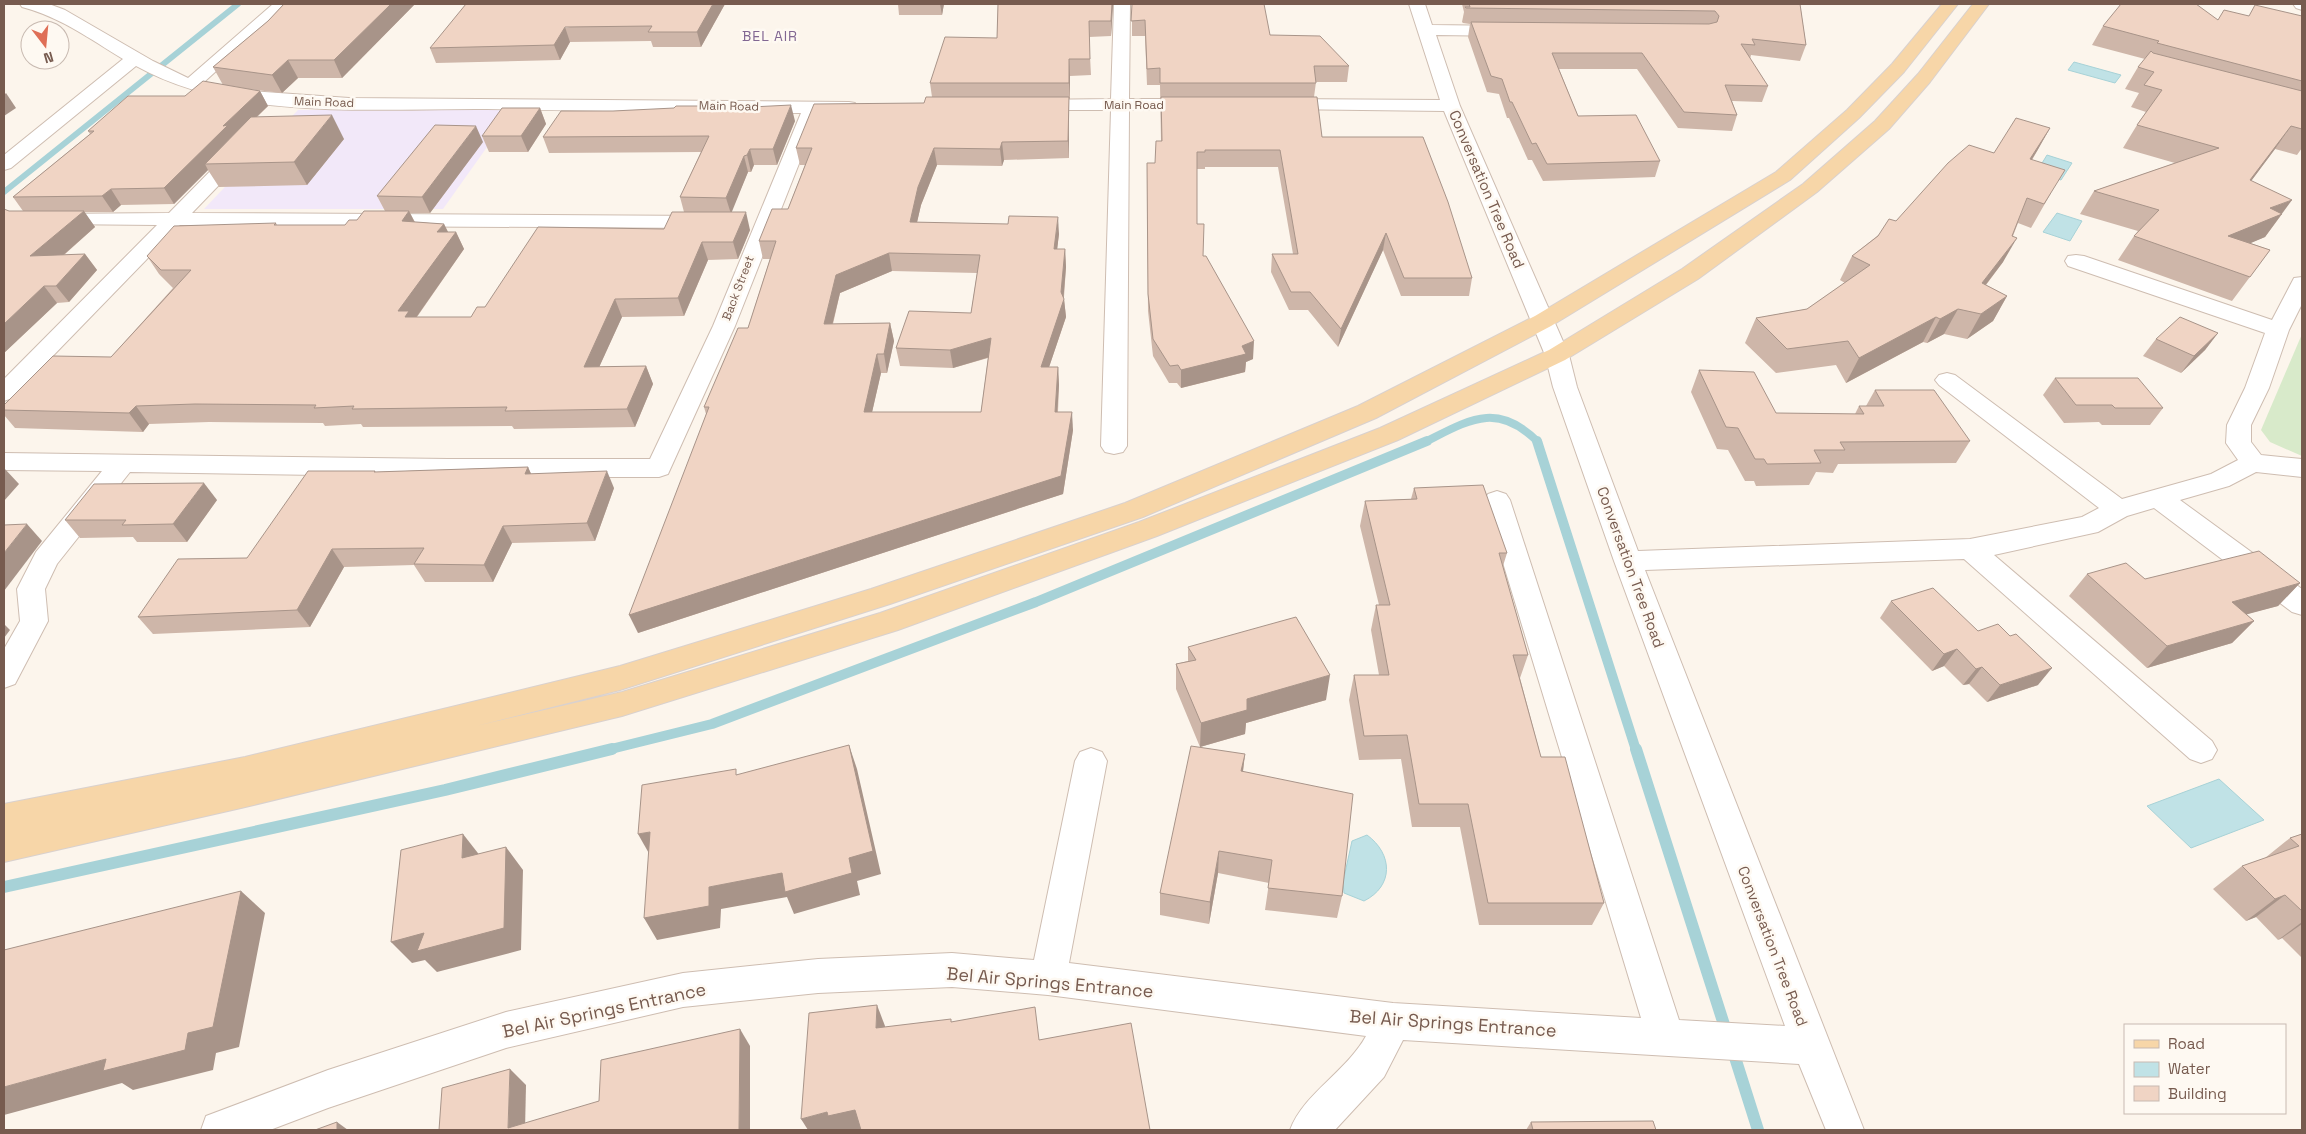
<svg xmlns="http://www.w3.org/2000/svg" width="2306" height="1134" font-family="'Space Grotesk',sans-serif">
<rect width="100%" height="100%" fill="#fcf5ec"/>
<path fill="#f2e8f9" d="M514 109 443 209H204L298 110Z"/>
<path fill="#d8eaca" d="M2302 334V456L2270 442 2261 430Z"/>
<g fill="#c0e2e6" stroke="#a7d2d7">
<path d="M2074 62 2121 75 2115 83 2068 70Z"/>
<path d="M2047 155 2072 163 2061 180 2036 173Z"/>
<path d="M2057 213 2082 221 2070 241 2043 232Z"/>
<path d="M2219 779 2264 820 2191 848 2147 806Z"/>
<path d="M1367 835C1393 854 1394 886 1364 901L1344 893 1343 882 1352 841Z"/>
</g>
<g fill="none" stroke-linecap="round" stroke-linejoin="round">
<path stroke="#a7d2d7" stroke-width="6" d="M4 192 238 4"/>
<path stroke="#a7d2d7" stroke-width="8" d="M1425 442C1469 420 1497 401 1538 442"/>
<g stroke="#a7d2d7" stroke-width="10">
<path d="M1537 441 1636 750"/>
<path d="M607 750 712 724 1036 602 1427 441"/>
</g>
<g stroke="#a7d2d7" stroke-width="12">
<path d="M1636 749 1727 1034"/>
<path d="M4 887 445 790 612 749"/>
<path d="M1732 1048 1758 1130"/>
</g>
<g stroke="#cebdb1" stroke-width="2">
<g id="minor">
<path d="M20 4H49L65 10 153 61 188 78 273 4H290L203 83 250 91 349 98 849 102 855 103 858 107 855 111 819 113 735 326 668 474 659 477H448L130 472 57 564 45 589 48 621 15 684 4 688V649L20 621 17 589 36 552 102 471 4 470V453L448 459H650L713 326 801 113C696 112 592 111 487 109 376 108 236 122 136 66L11 168 4 170V155L123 59C90 39 60 17 22 7Z"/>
<path d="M1114 4H1130L1129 99H1197L1203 100 1206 104 1203 108 1197 109 1129 110 1127 446 1123 452 1114 454 1105 452 1101 446 1111 110H1032L1026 109 1023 105 1026 101 1032 100 1111 99Z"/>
<path d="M1409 4H1425L1432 25 1508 26 1514 27 1516 31 1514 35 1508 36 1436 35 1460 106 1569 355 1577 387 1638 551 1970 539 2082 517 2099 508 1939 385 1935 380 1939 375 1947 373 1955 375 2122 499 2211 474 2238 460 2226 443 2227 425 2245 388 2265 333 2068 266 2065 261 2068 256 2076 255 2084 256 2272 320 2294 278 2302 277V304L2289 330 2269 388 2251 425V442L2261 455 2302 459V477L2256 472 2229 486 2180 500 2302 589V615L2292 612 2154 508 2127 516 2098 532 1994 555 2212 741 2217 750 2212 759 2201 763 2190 759 1964 559 1645 570 1864 1130H1826L1799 1064 1403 1040 1384 1077 1335 1130H1290C1303 1094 1347 1071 1366 1036L1048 995 952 987 818 993 683 1007 506 1048 328 1108 270 1130H201L206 1116 328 1070 506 1012 683 973 818 959 952 953 1034 960 1075 761 1080 752 1091 748 1102 752 1107 761 1069 963 1393 1003 1641 1018 1484 500 1488 494 1497 491 1506 494 1510 500 1679 1020 1785 1026 1614 561 1553 387 1545 355 1444 111 1280 109 1274 108 1271 104 1274 100 1280 99 1440 100Z"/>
<path d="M2293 4H2302V10L2296 8Z"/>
<path d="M239 147 246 149 249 153 246 157 192 213 705 216 712 218 715 222 712 226 705 228 180 225 12 398 4 401V379L157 225 53 224 46 222 43 218 46 214 169 213 232 149Z"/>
</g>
</g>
<g stroke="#d9d1ce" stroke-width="2">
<path id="major" d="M1942 4H1958L1904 72 1859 118 1790 180 1551 326 1376 418 1143 517 890 604 620 690 476 726 622 692 880 613 1139 522 1380 428 1549 350 1682 269 1803 184 1875 121 1918 74 1973 4H1989L1930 82 1889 129 1817 192 1698 279 1565 360 1398 440 1157 536 898 630 622 716 241 808 4 862V832L14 830 4 832V804L245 757 620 666 871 589 1125 503 1358 406 1535 316 1776 172 1847 110 1892 64Z"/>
</g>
<use href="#minor" fill="#fff" fill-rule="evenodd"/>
<use href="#major" fill="#f7d6a8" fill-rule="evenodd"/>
</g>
<g fill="#ceb6a9" fill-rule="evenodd">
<path d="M284 4H415L342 78H298L282 93 239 88 260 91 268 106 257 117 344 139 307 185 219 187 208 170 174 204 121 205 113 212H84L95 227 64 255 85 254 97 270 69 302 57 303 4 353V209L9 211H23L13 197 90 134 88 131 185 96 223 85 213 67 268 21Z"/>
<path d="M725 4 701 47H653L651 41 570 42 560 60 436 63 430 48Z"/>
<path d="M898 4H944L942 15H899Z"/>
<path d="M998 4H1113L1111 36 1089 37 1091 75 1070 76V99H1069V158L1004 160 1002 166 937 165 921 205 917 222 1059 234 1057 249H1065L1066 267 1064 297V299L1066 317 1049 367H1058L1059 385 1058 412 1073 430 1063 494 638 633 706 414 704 407 748 328 770 259H763L759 241 788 209 805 165H800L796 148 924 103 932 97 930 83 997 38ZM892 271 977 273 971 313 896 348 900 366 953 368 988 358 981 412H872L881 373H887L894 341 890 323 833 324 840 293Z"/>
<path d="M1132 4 1270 35 1349 66 1347 82H1316L1314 97 1322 137 1472 278 1469 296H1401L1383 250 1338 347 1308 310H1289L1271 272 1272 254H1293L1278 167H1205V169H1197V224L1203 256 1253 359 1246 362 1245 372 1181 388 1177 383H1169L1153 356 1148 311 1147 163H1155L1161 141 1160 85H1147L1145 36H1132Z"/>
<path d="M1462 4H1800L1806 45 1800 61 1751 55 1750 59 1768 86 1762 102 1732 101 1737 115 1732 131 1678 128 1637 69H1559L1578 116 1660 161 1655 177 1543 181 1532 160H1528L1509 118H1507L1499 94 1487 92 1468 37 1470 24 1463 23 1462 22 1464 12Z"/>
<path d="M2249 16H2302V148L2297 155 2275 149 2251 181 2282 214 2265 237 2250 243 2270 250 2232 301 2118 260 2134 236 2138 231 2080 214 2094 191 2175 163 2123 148 2137 125 2146 112 2131 107 2139 93 2125 89 2138 67 2145 59 2092 45 2103 26 2218 20Z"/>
<path d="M540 108 546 124 528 152H489L482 136Z"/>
<path d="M713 109 795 121 777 165H754L751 172H748L731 212 750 230 738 259 708 260 684 316 622 317 599 367 646 366 653 384 635 427 514 429 512 426 363 427 361 424 325 426 323 423 209 422 149 424 143 432 15 428 4 415V405L111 357 173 288 159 274 147 256 276 223 277 225H345L357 220 385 211 377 196 483 142 430 213H410L415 222 444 224 448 232H456L464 249 417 317H471L485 307 664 229 684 212 680 197 701 152 549 153 543 137 613 111Z"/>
<path d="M2050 128 2032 160 2051 193 2031 228 2018 223 2003 262 1986 285 2007 296 1993 321 1967 339 1944 334 1927 343 1923 342 1846 383 1836 365 1776 373 1745 343 1756 318 1807 309 1845 283 1840 280 1852 256 1896 221 1994 153Z"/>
<path d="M2218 333 2205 350 2181 373 2143 356 2156 339Z"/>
<path d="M1699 370 1776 413 1855 414 1859 406H1866L1875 390 1970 441 1956 463 1838 464 1833 473 1816 472 1809 485 1756 486 1754 481H1745L1728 450 1717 449 1691 392Z"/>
<path d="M2055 378 2163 408 2150 425H2102L2099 422 2064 423 2043 395Z"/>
<path d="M528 467 531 474 614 488 595 541 512 543 493 582H425L414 565 344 567 310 627 153 634 138 617 247 558 375 471 376 472Z"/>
<path d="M1414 488 1507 553 1503 566 1528 655 1520 678 1541 757 1604 903 1592 925H1479L1460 827H1412L1401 759 1359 760 1349 700 1354 675H1379L1371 630 1376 605H1379L1360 526 1365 501 1411 499Z"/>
<path d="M217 500 187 542H137L133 537 80 538 65 520Z"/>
<path d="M2087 574 2145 579 2300 583 2278 606 2246 614 2254 621 2232 643 2147 668 2069 596Z"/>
<path d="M1891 601 1978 631 2038 685 1987 702 1969 684 1963 685 1944 666 1932 671 1880 618Z"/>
<path d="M1188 647 1326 700 1246 723 1245 734 1200 747 1176 689V664L1188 661Z"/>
<path d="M1245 754 1243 772 1342 896 1337 918 1265 910 1269 883 1218 873 1209 924 1160 915V893Z"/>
<path d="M2302 834V958L2282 938 2278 940 2256 917 2246 921 2213 889 2242 866 2265 858 2290 838Z"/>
<path d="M1531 1122 1656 1130H1526Z"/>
</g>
<g fill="#a89489">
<path d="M391 4H415L342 78 334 60Z"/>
<path d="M713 4H725L701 47 697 32Z"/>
<path d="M940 4H944L942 15Z"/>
<path d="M1112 4H1113L1111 36V21Z"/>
<path d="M565 27 570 42 560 60 554 45Z"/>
<path d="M1069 59 1070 76V99L1069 83Z"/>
<path d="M288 60 298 78 282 93 272 75Z"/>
<path d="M260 91 268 106 235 137 205 164 208 170 174 204 164 188 223 126Z"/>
<path d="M6 93 16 108 4 116V95Z"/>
<path d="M1069 97V158L1068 141Z"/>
<path d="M791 105 795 121 777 165 773 149Z"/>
<path d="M540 108 546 124 528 152 521 136Z"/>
<path d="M332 115 344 139 307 185 294 162Z"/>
<path d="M476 126 483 142 430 213 422 197Z"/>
<path d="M2291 126 2275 149 2234 204 2250 180Z"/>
<path d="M2050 128 2037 151 2017 183 2030 159Z"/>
<path d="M1002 142 1004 160 1002 166 1000 149Z"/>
<path d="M934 148 937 165 921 205 913 240 910 222 918 187Z"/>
<path d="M750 149 754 165 751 172 747 155Z"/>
<path d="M744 156 748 172 731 214 726 198Z"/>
<path d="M111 189 121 205 113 212 102 196Z"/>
<path d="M2292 200 2265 237 2211 260 2228 236 2270 208Z"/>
<path d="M84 211 95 227 43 273 30 256Z"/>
<path d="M409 211 418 229 402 221Z"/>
<path d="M746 212 750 230 738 259 733 242Z"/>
<path d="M1058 217 1059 234 1055 267 1054 249Z"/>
<path d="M444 224 451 238 456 232 464 249 408 329 398 311 437 232Z"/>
<path d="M1386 233 1383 250 1338 347 1341 329Z"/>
<path d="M2017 238 2003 262 1968 308 1982 283Z"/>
<path d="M702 242 708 260 684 316 678 298Z"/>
<path d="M1065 249 1066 267 1063 303 1064 299 1066 317 1043 385 1041 367 1061 292Z"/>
<path d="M889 253 892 271 840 293 828 342 824 324 836 275Z"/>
<path d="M85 254 97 270 69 302 56 286Z"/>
<path d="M44 286 57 303 4 353V324Z"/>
<path d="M2007 296 1993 321 1967 339 1981 314Z"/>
<path d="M615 299 622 317 591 385 584 367Z"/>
<path d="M1958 309 1944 334 1927 343 1940 319Z"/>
<path d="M1936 317 1923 342 1846 383 1859 358Z"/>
<path d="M890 323 894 341 887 373 884 354Z"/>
<path d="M2218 333 2205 350 2181 373 2194 356Z"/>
<path d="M991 338 993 356 953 368 950 350Z"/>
<path d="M1254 341 1253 359 1246 362 1245 372 1181 388V370Z"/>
<path d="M877 354 881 373 868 430 864 412Z"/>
<path d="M646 366 653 384 635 427 627 409Z"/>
<path d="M1058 367 1059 385 1056 430 1055 412Z"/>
<path d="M136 406 149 424 143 432 129 413Z"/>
<path d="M1072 412 1073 430 1063 494 638 633 629 615Z"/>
<path d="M528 467 536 485 525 474Z"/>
<path d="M4 468 19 484 4 501Z"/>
<path d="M607 471 614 488 595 541 587 523Z"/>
<path d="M204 483 217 500 187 542 173 524Z"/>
<path d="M27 524 42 541 4 591V553Z"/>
<path d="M503 526 512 543 493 582 484 565Z"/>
<path d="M332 549 344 567 310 627 297 610Z"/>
<path d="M2300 583 2278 606 2211 624 2232 602Z"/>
<path d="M2254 621 2232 643 2147 668 2167 646Z"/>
<path d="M4 624 10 630 4 638Z"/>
<path d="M1957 649 1944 666 1932 671 1944 654Z"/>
<path d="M1982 667 1969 684 1963 685 1976 669Z"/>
<path d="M2052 668 2038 685 1987 702 2000 685Z"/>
<path d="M1330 675 1326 700 1246 723 1245 734 1200 747 1201 723 1247 699Z"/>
<path d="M849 745 857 769 881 874 857 881 860 895 794 914 787 897 721 909 720 928 657 940 644 918 709 887 849 858Z"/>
<path d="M1245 754 1242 778 1241 771Z"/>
<path d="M650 832 651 857 638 834Z"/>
<path d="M463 834 481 857 462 858Z"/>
<path d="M506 847 523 870 521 950 437 972 425 960 412 963 391 942Z"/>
<path d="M1219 851 1218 873 1209 924 1210 902Z"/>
<path d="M241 891 265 913 239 1047 216 1053 213 1070 133 1090 122 1083 4 1115V1087L106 1059 188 1033Z"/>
<path d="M2285 895 2256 917 2246 921 2275 899Z"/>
<path d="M2302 922V924L2282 938 2278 940Z"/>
<path d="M877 1005 885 1026 884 1048 876 1028Z"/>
<path d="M740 1029 750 1046V1130H739Z"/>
<path d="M510 1069 526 1085 525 1130 508 1128Z"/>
<path d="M855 1110 864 1129 858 1130H808L801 1119 827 1112Z"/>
<path d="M337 1122 348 1130H337Z"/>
</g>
<g fill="#f0d4c4" stroke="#a89489" fill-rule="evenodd">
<path d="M284 4H391L334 60H288L272 75 213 67 268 21Z"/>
<path d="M466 4H713L697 32H648L652 26 565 27 554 45 430 48Z"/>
<path d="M998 4H1112L1111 21H1089L1090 59H1069V83H930L945 37 997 38Z"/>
<path d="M1132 4H1264L1270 35 1320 36 1349 66H1314L1316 83H1160V68L1147 69 1145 20 1131 21Z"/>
<path d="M1469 4H1800L1806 45 1752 39 1755 45 1741 44 1768 86 1725 85 1737 115 1684 112 1642 53H1552L1578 116 1636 115 1660 161 1547 164 1536 143 1532 144 1512 102H1510L1502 79 1491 76 1471 22 1709 24 1717 22 1719 16 1715 11 1466 8 1465 7H1470Z"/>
<path d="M2121 4H2196L2218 20 2224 10 2249 16 2255 5 2302 16V81L2157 43 2159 41 2103 26Z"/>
<path d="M2151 51 2153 53 2302 91V129L2291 126 2250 180 2292 200 2270 208 2282 214 2228 236 2270 250 2250 277 2134 236 2159 210 2094 191 2219 148 2137 125 2162 90 2144 85 2154 72 2138 67Z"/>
<path d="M203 81 260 91 223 126 228 125 164 188 111 189 102 196 13 197 94 131H88L128 96H185Z"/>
<path d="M926 97H1069L1068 141 1002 142 1000 149 934 148 918 187 910 222 1008 224 1009 216 1058 217 1054 249H1065L1061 292 1064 299 1041 367H1058L1055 412H1072L1061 476 629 615 709 407H704L738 328H748L776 241H759L772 209H788L812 148H796L814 104 924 103ZM889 253 980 255 971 313 909 311 896 348 950 350 991 338 981 412H864L877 354H884L890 323 824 324 836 275Z"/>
<path d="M1161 97H1317L1322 137H1423L1448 202 1472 278H1404L1386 233 1341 329 1310 292H1291L1272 254H1298L1280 150H1205V152H1197V224H1204L1203 256H1206L1254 341 1242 346 1246 354 1181 370 1178 365 1170 366 1153 339 1148 294 1147 163H1155L1156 141H1162Z"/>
<path d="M791 105 773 149H750L747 155 744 156 726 198 680 197 709 136 543 137 561 111H613L674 108 676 106H712L711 109Z"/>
<path d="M502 108H540L521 136H482Z"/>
<path d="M332 115 294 162 205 164 251 117Z"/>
<path d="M2016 118 2050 128 2030 159 2065 170 2044 204 2027 198 2012 236 2017 238 1982 283 2007 296 1981 314 1958 309 1940 319 1936 317 1859 358 1848 341 1787 349 1756 318 1807 309 1870 265 1852 256 1878 236 1889 219 1896 221 1948 163 1969 145 1994 153Z"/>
<path d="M435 125 476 126 422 197 377 196Z"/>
<path d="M4 209 9 211H84L30 256 85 254 56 286H44L4 324Z"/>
<path d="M364 211H409L402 221 444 224 437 232H456L398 311H409L405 317H471L477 307H485L538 227 664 229 672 212H746L733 242H702L678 298 615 299 584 367 646 366 627 409 505 411 507 407 352 409 354 406 314 408 316 405 195 404 136 406 129 413 4 410V405L53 356 111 357 191 270H161L147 256 174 226 276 223 274 225H345L349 220H357Z"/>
<path d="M2180 317 2218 333 2194 356 2156 339Z"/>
<path d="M1699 370 1754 372 1776 413 1864 414 1859 406H1884L1875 390H1934L1970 441 1840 442 1845 450H1814L1821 463 1767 464 1764 459H1755L1738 428 1726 427Z"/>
<path d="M2055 378H2138L2163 408H2115L2112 405H2076Z"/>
<path d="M528 467 525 474 607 471 587 523 503 526 484 565 414 564 424 548 332 549 297 610 138 617 178 559 247 558 308 471H375L374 472Z"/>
<path d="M204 483 173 524 122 525 126 520H65L94 484Z"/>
<path d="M1483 485 1507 553H1499L1528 655H1513L1541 757H1565L1604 903H1488L1468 804H1419L1407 735 1364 736 1354 675H1389L1376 605H1390L1365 501 1417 499 1414 488Z"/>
<path d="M27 524 4 553V525Z"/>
<path d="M2259 551 2300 583 2232 602 2254 621 2167 646 2087 574 2126 563 2145 579Z"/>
<path d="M1933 588 1978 631 1998 624 2010 636 2016 634 2052 668 2000 685 1982 667 1976 669 1957 649 1944 654 1891 601Z"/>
<path d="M1296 617 1330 675 1247 699V710L1201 723 1176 664 1196 660 1188 647Z"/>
<path d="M849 745 873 851 849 858 852 873 785 892 782 873 709 887V906L644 918 650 832 638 834 642 785 736 769V775Z"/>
<path d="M1191 746 1245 754 1241 771 1353 794 1342 896 1268 888 1272 860 1219 851 1210 902 1160 893Z"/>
<path d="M463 834 462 858 506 847 504 928 417 951 424 933 391 942 401 850Z"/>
<path d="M2302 834V911L2285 895 2275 899 2242 866 2299 846 2290 838Z"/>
<path d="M241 891 213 1027 188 1033 185 1050 103 1071 106 1059 4 1087V950Z"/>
<path d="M877 1005 876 1028 951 1019V1022L1035 1007 1039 1040 1131 1023 1150 1130H859H861L855 1110 828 1116 827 1112 801 1119 809 1013Z"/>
<path d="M740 1029 739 1130H439L442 1088 510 1069 508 1128 599 1101 601 1060Z"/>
<path d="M1653 1121 1656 1130H1533L1531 1122Z"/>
<path d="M337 1122V1130H315Z"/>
</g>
<g text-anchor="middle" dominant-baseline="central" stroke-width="5" stroke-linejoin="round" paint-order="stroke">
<g font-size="12" fill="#775b4f" stroke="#fef9f2">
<text transform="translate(324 102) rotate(2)">Main Road</text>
<text x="1134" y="105">Main Road</text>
<text transform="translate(729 106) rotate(1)">Main Road</text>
<text transform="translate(738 288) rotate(-69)">Back Street</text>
</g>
<g font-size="14" letter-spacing="1" fill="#826792" stroke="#fef9f2">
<text x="770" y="36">BEL AIR</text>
</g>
<g font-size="15" fill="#775b4f" stroke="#fef9f2">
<text transform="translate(1487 189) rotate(67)">Conversation Tree Road</text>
<text transform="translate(1631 567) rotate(70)">Conversation Tree Road</text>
<text transform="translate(1773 946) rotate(69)">Conversation Tree Road</text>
</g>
<g font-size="18" fill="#775b4f" stroke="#fef9f2">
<text transform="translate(1050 982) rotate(5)">Bel Air Springs Entrance</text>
<text transform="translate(604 1010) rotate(-12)">Bel Air Springs Entrance</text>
<text transform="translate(1453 1023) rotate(4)">Bel Air Springs Entrance</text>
</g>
</g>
<rect width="2306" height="1134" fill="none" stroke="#775b4f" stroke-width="10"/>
<rect x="2124" y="1024" width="162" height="90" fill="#fef9f2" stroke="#c8bab1"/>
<rect x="2134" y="1040" width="25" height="8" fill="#f7d6a8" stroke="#c8bab1"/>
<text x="2168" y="1049" font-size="15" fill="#775b4f">Road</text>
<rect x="2134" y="1062" width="25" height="15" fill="#c0e2e6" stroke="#c8bab1"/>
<text x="2168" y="1074" font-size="15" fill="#775b4f">Water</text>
<rect x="2134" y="1086" width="25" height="15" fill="#f0d4c4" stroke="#c8bab1"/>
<text x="2168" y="1099" font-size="15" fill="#775b4f">Building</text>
<g transform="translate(45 45) rotate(164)"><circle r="24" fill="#fef9f2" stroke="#c8bab1"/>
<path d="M0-4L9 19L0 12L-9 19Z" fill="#df6f57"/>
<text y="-8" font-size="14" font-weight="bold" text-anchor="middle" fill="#775b4f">N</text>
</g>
</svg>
